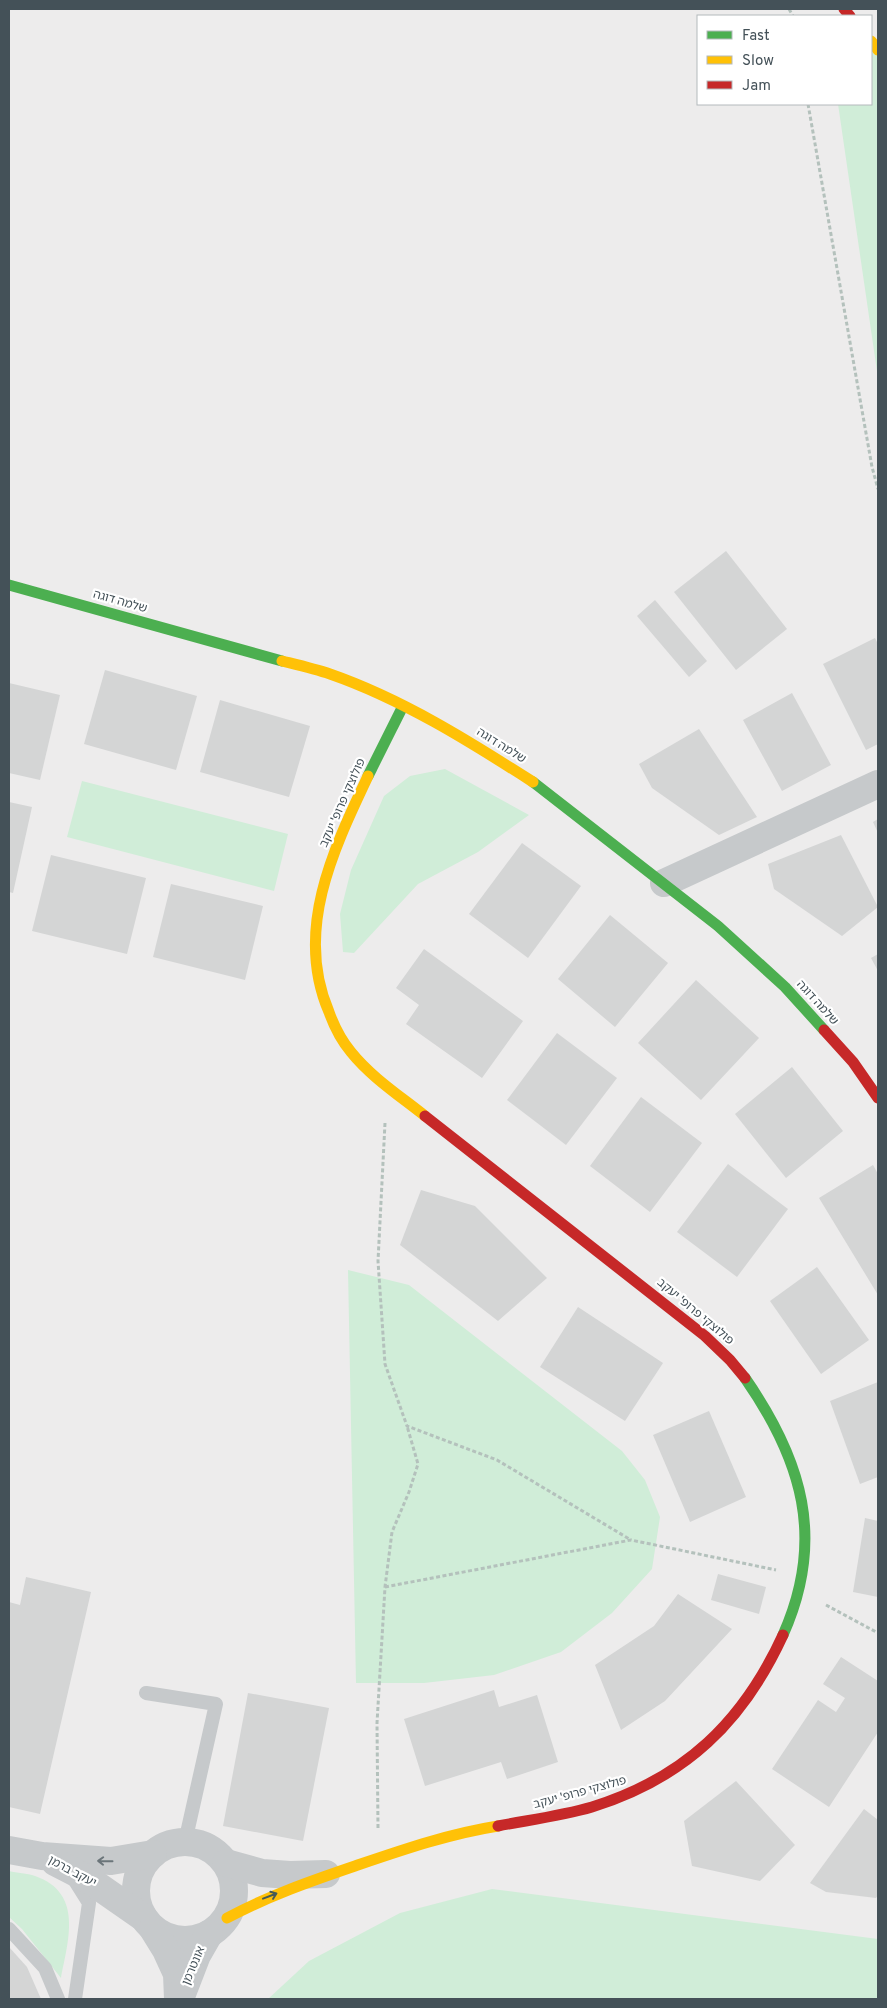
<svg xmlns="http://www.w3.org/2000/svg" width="887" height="2008" font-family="Overpass,'Noto Sans Hebrew',sans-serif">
<rect width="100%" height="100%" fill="#edecec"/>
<g fill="#d0edd8">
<path d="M871 37 878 45V378L838 104H871Z"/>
<path d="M445 769 529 815 478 852 418 884 354 953 343 952 340 914 351 870 384 796 410 776Z"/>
<path d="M82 781 288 834 274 891 67 837Z"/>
<path d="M348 1270 409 1285 622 1451 645 1480 660 1517 652 1569 612 1613 561 1652 494 1675 424 1683H356Z"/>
<path d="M9 1871C17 1873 27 1873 35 1876 84 1893 68 1941 61 1978L22 1929 9 1917Z"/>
<path d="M492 1889 878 1939V1999H268L309 1961 400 1913Z"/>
</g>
<g fill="#d4d5d5">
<path d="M726 551 787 629 736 670 674 592Z"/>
<path d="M655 600 707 661 689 677 637 616Z"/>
<path d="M875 638 878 644V744L866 750 823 664Z"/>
<path d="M105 670 197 696 176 770 84 744Z"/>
<path d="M9 683 60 695 40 780 9 773Z"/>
<path d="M792 693 831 765 782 791 743 720Z"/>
<path d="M220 700 310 726 289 797 200 772Z"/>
<path d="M699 729 757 817 719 835 652 788 639 764Z"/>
<path d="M9 802 32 807 13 893 9 892Z"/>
<path d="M878 819V833L873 822Z"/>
<path d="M841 835 878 907 842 936 774 889 768 864Z"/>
<path d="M522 843 581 886 528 958 469 914Z"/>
<path d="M51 855 146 878 127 954 32 931Z"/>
<path d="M171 884 263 906 245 980 153 957Z"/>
<path d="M610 915 668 963 615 1027 558 979Z"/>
<path d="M424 949 523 1021 482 1078 406 1024 419 1005 396 988Z"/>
<path d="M878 954V971L871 958Z"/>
<path d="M696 980 759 1038 701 1100 638 1043Z"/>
<path d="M557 1033 617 1078 566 1145 507 1100Z"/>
<path d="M792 1067 843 1131 786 1178 735 1114Z"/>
<path d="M641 1097 702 1143 650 1212 590 1166Z"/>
<path d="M728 1164 788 1209 737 1277 677 1232Z"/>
<path d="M873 1165 878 1174V1295L819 1198Z"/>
<path d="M421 1190 475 1206 547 1278 498 1321 400 1245Z"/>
<path d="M817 1267 869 1340 821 1374 770 1301Z"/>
<path d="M578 1307 663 1363 625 1421 540 1367Z"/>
<path d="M878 1382V1477L860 1484 830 1401Z"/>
<path d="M709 1411 746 1497 690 1522 653 1435Z"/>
<path d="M865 1518 878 1521V1597L853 1592Z"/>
<path d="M718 1574 766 1587 759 1614 711 1600Z"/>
<path d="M26 1577 91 1592 40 1814 9 1807V1602L20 1605Z"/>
<path d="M678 1594 732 1629 665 1701 621 1730 595 1665 654 1626Z"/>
<path d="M841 1657 878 1681V1732L829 1807 772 1769 818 1700 836 1712 845 1698 823 1684Z"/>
<path d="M494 1690 499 1707 537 1695 558 1762 507 1779 501 1762 425 1786 404 1719Z"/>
<path d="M248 1693 329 1708 303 1841 223 1826Z"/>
<path d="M736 1781 795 1845 760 1881 692 1866 684 1821Z"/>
<path d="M864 1809 878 1820V1895L876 1898 826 1892 810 1883Z"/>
<path d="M9 1947 27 1967 41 1999H9Z"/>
</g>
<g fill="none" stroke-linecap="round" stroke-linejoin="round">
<g stroke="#b4c1bc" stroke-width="3" stroke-dasharray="4 2.5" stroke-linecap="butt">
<path d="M789 9 793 16"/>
<path d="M808 104 872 467 878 489"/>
<path d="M385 1123 378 1261 385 1364 407 1426 497 1460 631 1540"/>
<path d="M385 1587 631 1540 776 1570"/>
<path d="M826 1605 878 1633"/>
<path d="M378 1828 377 1723 385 1587 392 1532 409 1492 418 1464 407 1426"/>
</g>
<g stroke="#c6c9cb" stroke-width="14">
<path d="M146 1693 216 1704 185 1842"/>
<path d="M72 1876 89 1903 75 1999"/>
<path d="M9 1929 45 1968 58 1999"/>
</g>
<g stroke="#c6c9cb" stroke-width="28">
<path d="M664 883 878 784"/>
<circle cx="185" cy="1891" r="49"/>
<path d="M9 1850 42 1856 111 1861 153 1854"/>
<path d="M55 1862 88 1879 144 1918"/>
<path d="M226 1863 262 1873 290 1875 326 1874"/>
<path d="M153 1929 166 1950 177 1974 178 1999"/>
<path d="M180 1999 197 1955 209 1934"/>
</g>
<g stroke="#4caf50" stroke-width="11">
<path d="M9 585 282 661"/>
<path d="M368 776 403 706"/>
<path d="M533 782 718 926 785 987 824 1030"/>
<path d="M745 1378C802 1460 826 1539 783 1635"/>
</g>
<g stroke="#ffc107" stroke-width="11">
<path d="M871 41 878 50"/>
<path d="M282 661C298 665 315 669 330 674 402 699 469 741 533 782"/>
<path d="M368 776C333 850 294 931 329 1012 334 1026 341 1040 351 1052 371 1077 400 1096 425 1116"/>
<path d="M227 1918C268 1896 311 1881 355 1866 402 1850 448 1834 498 1826"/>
</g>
<g stroke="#c62828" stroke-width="11">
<path d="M844 9 850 16"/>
<path d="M824 1030 853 1062 878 1098"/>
<path d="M425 1116 705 1336 730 1360 745 1378"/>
<path d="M498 1826C529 1820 561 1816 592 1807 685 1778 743 1722 783 1635"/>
</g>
</g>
<defs><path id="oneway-shaft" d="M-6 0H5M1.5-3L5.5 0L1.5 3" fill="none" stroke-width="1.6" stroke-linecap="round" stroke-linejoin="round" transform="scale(1.25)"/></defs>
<use stroke="#6b757a" href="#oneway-shaft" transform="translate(105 1861) rotate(-179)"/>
<use stroke="#455a57" href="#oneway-shaft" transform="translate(270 1896) rotate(-21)"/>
<g text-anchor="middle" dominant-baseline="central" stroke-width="4.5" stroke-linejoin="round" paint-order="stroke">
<g font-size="12" fill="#445158" stroke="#fff">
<text transform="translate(120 602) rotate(16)">שלמה דוגה</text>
<text transform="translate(501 746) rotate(32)">שלמה דוגה</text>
<text transform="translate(343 803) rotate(-66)">פולוצקי פרופ' יעקב</text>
<text transform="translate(817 1003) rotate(48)">שלמה דוגה</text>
<text transform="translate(695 1312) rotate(40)">פולוצקי פרופ' יעקב</text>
<text transform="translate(580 1793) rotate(-15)">פולוצקי פרופ' יעקב</text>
<text transform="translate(72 1872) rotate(28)">יעקב ברמן</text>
<text transform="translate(194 1966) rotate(-67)">אונטרמן</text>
</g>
</g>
<rect width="887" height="2008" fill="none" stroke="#445158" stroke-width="20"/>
<rect x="697" y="15" width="175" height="90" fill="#ffffff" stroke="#b4b9bc"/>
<rect x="707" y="31" width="25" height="8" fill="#4caf50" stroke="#b4b9bc"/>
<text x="742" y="40" font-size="15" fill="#445158">Fast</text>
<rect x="707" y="56" width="25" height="8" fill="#ffc107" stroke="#b4b9bc"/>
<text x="742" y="65" font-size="15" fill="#445158">Slow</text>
<rect x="707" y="81" width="25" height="8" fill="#c62828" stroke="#b4b9bc"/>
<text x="742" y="90" font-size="15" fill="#445158">Jam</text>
</svg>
